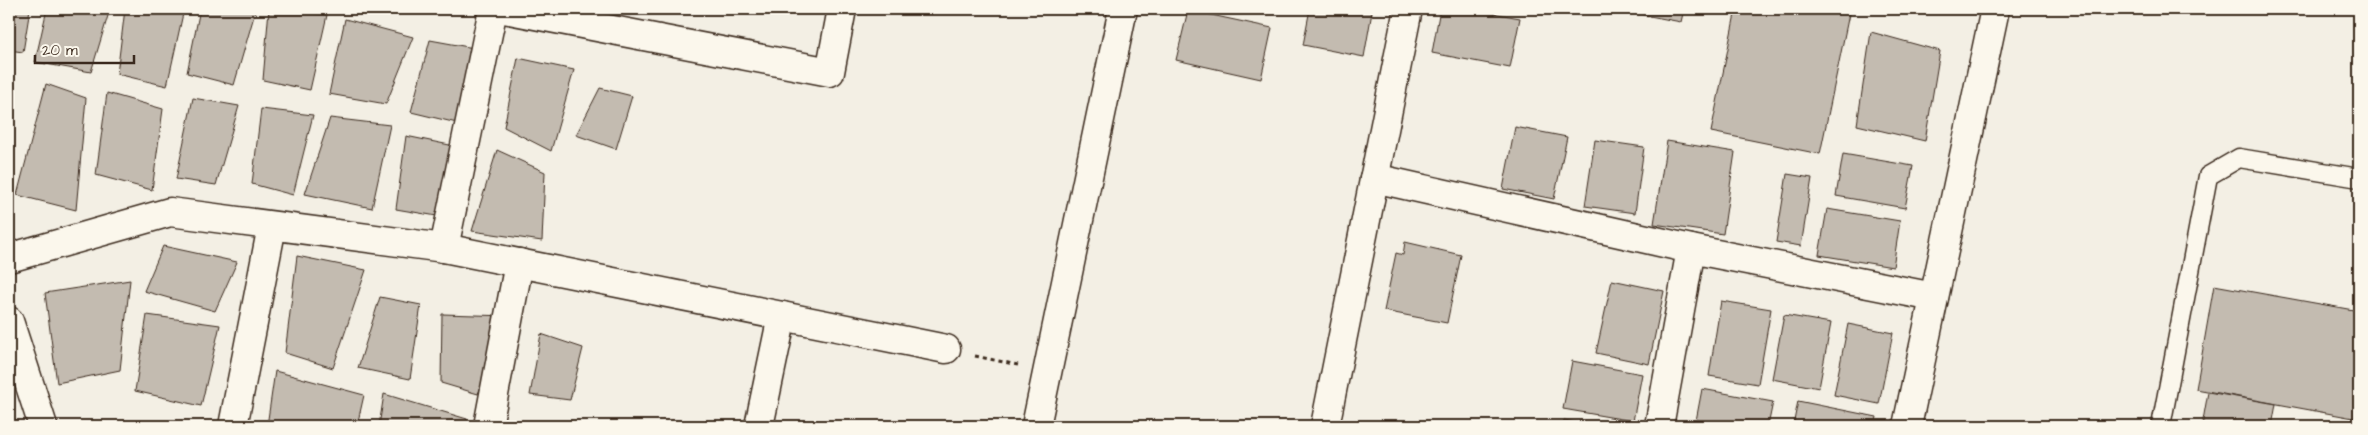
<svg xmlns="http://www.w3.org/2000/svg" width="2368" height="435" font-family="'Architects Daughter',sans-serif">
<rect width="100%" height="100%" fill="#f3efe4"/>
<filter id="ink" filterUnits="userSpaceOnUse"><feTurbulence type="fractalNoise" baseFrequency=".02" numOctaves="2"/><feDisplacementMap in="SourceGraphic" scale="10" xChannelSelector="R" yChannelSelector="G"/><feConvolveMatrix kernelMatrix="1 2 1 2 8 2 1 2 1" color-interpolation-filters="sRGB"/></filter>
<g filter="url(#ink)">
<g fill="#c3bbb0" stroke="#3b2a1e">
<path d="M9 9H30L23 52 9 50Z"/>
<path d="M47 9H110L91 72 35 62Z"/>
<path d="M125 9H184L167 86 117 74Z"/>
<path d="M200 9H256L234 85 187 73Z"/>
<path d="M269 9 327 15 310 90 263 80Z"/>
<path d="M1310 9H1356L1372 12 1364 57 1303 45Z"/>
<path d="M1440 9H1470L1520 18 1510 68 1432 53Z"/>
<path d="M1613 9H1684L1681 22Z"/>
<path d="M1736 9H1850L1820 154 1711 132Z"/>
<path d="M1188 10 1272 28 1261 79 1176 60Z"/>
<path d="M345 19 413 37 386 104 329 94Z"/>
<path d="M1871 32 1940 51 1925 141 1857 125Z"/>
<path d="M430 40 485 50 457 123 411 112Z"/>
<path d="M518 58 574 70 551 151 504 127Z"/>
<path d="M9 79 14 80 9 119Z"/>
<path d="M46 84 86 98 76 210 17 195Z"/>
<path d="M600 88 632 96 616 149 576 135Z"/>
<path d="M107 93 163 109 152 190 96 175Z"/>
<path d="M193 98 239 106 216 185 176 179Z"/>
<path d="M261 109 313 115 293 195 252 184Z"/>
<path d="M330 118 390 125 372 208 305 194Z"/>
<path d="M1515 127 1567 137 1554 199 1503 189Z"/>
<path d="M406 136 464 148 437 216 396 209Z"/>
<path d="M1595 140 1644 147 1635 213 1585 206Z"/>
<path d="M1667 141 1735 152 1723 234 1654 224Z"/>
<path d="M497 150 545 172 542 241 472 231Z"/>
<path d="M1843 154 1913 166 1905 208 1836 196Z"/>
<path d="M1787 174 1812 178 1801 246 1776 242Z"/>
<path d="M1827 209 1900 221 1893 267 1819 255Z"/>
<path d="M1405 242 1461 255 1447 323 1384 311 1396 253 1403 255Z"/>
<path d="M163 246 237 262 215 311 144 291Z"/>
<path d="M297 256 366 270 333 368 285 353Z"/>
<path d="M130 280 120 370 57 383 45 293Z"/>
<path d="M1612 280 1664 291 1649 364 1596 353Z"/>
<path d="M2214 285 2359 311V419L2196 389Z"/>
<path d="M380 297 421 305 410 379 358 368Z"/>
<path d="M1721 301 1771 309 1758 384 1709 376Z"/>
<path d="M442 314 509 316 478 394 441 383Z"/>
<path d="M147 315 220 325 201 406 135 391Z"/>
<path d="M1784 315 1831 323 1819 388 1772 379Z"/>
<path d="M1848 324 1893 333 1879 404 1834 395Z"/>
<path d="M541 334 583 348 570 400 530 395Z"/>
<path d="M1572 361 1642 374 1633 421 1563 409Z"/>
<path d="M275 371 364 395 357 426H267Z"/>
<path d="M1702 389 1773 402 1768 426H1695Z"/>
<path d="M2208 392 2276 404 2272 426H2202Z"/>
<path d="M384 394 467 419 465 426H379Z"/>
<path d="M1798 401 1877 417 1875 426H1793Z"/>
<path d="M1564 420 1599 426H1562Z"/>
</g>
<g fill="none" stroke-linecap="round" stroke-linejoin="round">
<g stroke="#3b2a1e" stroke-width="21">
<path id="lane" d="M2161 426 2208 176 2239 158 2359 178"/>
</g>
<g stroke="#3b2a1e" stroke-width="31">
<g id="street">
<path d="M504 9 830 72 842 9"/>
<path d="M1374 178 1691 249 1934 297"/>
<path d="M444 248 493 9"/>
<path d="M9 258 170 212 444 248 946 349"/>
<path d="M9 321 43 426"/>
<path d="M233 426 272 226"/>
<path d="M488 426 519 263"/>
<path d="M759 426 782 316"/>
<path d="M1036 426 1123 9"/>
<path d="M1325 426 1408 9"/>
<path d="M1659 426 1691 249"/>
<path d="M1907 426 1995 9"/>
</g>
</g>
<path stroke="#3b2a1e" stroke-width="3" stroke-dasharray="4 4" stroke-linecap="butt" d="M975 356 1018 365"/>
<use href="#lane" stroke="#fbf7ec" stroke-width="18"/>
<use href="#street" stroke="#fbf7ec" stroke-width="28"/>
</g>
</g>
<rect width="2368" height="435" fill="none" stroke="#fbf7ec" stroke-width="30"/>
<rect x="15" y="15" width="2338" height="405" fill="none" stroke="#3b2a1e" stroke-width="2" filter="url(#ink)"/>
<path d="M35 55v8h99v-8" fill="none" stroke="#3b2a1e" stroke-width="2.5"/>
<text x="42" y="55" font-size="15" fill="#3b2a1e" stroke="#fbf7ec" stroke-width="4" paint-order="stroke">20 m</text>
</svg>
